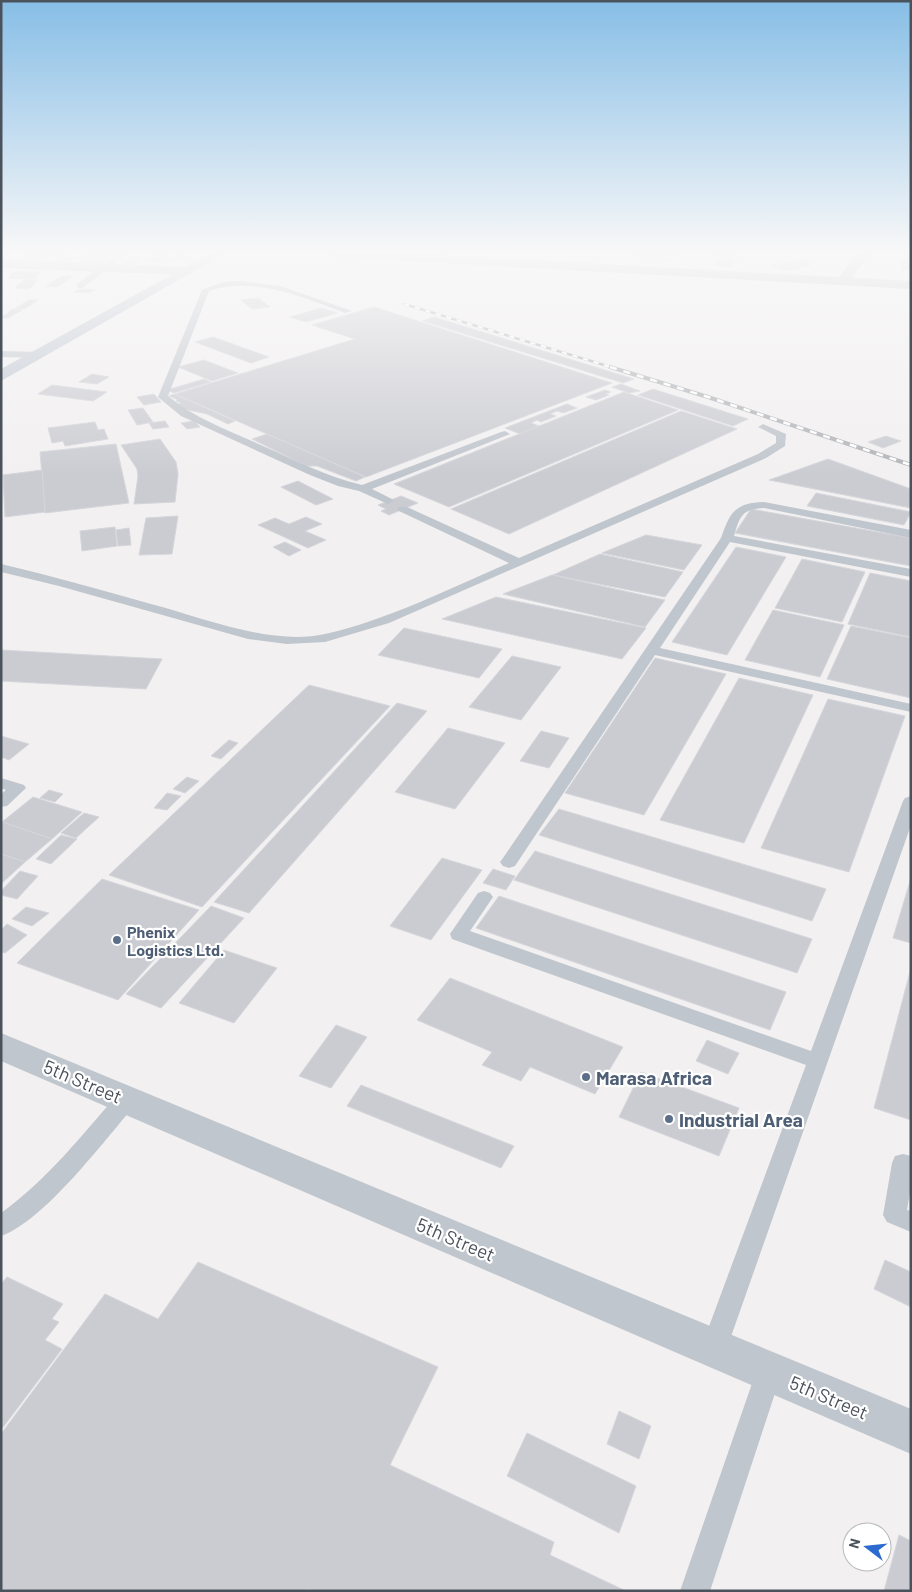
<svg xmlns="http://www.w3.org/2000/svg" width="912" height="1592" font-family="Barlow,sans-serif">
<rect width="100%" height="100%" fill="#f2f0f0"/>
<g fill="#cbccd2" stroke="#d5d6db">
<path d="M27 253H69L67 255H24Z"/>
<path d="M156 253H172L158 262 143 261Z"/>
<path d="M636 253H678L669 262 658 261 661 259 633 256Z"/>
<path d="M729 253 741 258 729 260 714 254Z"/>
<path d="M87 254H113L104 263H78Z"/>
<path d="M180 254H186L183 256 190 257 184 260 165 262Z"/>
<path d="M23 256H47L44 260H20Z"/>
<path d="M61 256H79L72 261H57Z"/>
<path d="M132 256 144 257 134 264 121 263Z"/>
<path d="M899 259 911 260V270H902Z"/>
<path d="M716 260 734 261 732 267 714 265Z"/>
<path d="M802 260 814 264 792 270H782L769 265Z"/>
<path d="M14 272H41L34 279 8 278Z"/>
<path d="M61 276H73L58 287 46 286Z"/>
<path d="M24 280H38L29 289 15 288Z"/>
<path d="M80 289 95 290 88 293 74 292Z"/>
<path d="M258 298 270 307 252 309 241 300Z"/>
<path d="M29 300H38L25 309 16 308Z"/>
<path d="M374 307 612 383 366 477 175 394 355 339 312 325Z"/>
<path d="M321 308 338 313 306 322 290 317Z"/>
<path d="M13 309 22 310 8 318H1Z"/>
<path d="M434 317 634 379 623 383 423 321Z"/>
<path d="M213 337 269 357 251 363 195 342Z"/>
<path d="M204 360 238 373 212 381 178 367Z"/>
<path d="M92 374 109 377 97 384 79 382Z"/>
<path d="M204 379 211 382 174 393 167 390Z"/>
<path d="M621 384 640 391 629 393 612 387Z"/>
<path d="M52 385 107 392 93 401 38 394Z"/>
<path d="M653 389 748 419 733 426 638 395Z"/>
<path d="M605 390 611 392 605 394 609 395 596 400 586 397Z"/>
<path d="M624 392 678 410 449 507 394 484Z"/>
<path d="M154 394 161 402 144 405 137 397Z"/>
<path d="M174 394 235 421 228 424 207 414 184 409 176 405 181 403 176 401 178 400 169 396Z"/>
<path d="M567 404 577 408 563 413 557 411 550 414 556 416 541 422 537 420 531 423 539 426 520 434 505 428Z"/>
<path d="M143 408 153 422 137 425 128 410Z"/>
<path d="M681 411 737 429 509 534 451 509Z"/>
<path d="M165 421 169 427 153 429 149 423Z"/>
<path d="M194 421 200 427 187 429 181 423Z"/>
<path d="M95 422 98 430 104 429 108 439 65 446 63 441 52 443 48 428Z"/>
<path d="M267 434 365 477 356 481 317 466H306L252 439Z"/>
<path d="M886 436 901 441 883 448 868 442Z"/>
<path d="M160 439 176 462 178 474 175 502 134 504 138 476 137 469 121 445Z"/>
<path d="M116 444 129 503 45 513 40 452Z"/>
<path d="M828 459 911 489V508L769 480Z"/>
<path d="M42 470 45 512 5 517 3 475Z"/>
<path d="M298 481 333 499 316 505 281 487Z"/>
<path d="M816 493 911 512 904 525 807 506Z"/>
<path d="M401 496 418 503 389 515 381 511 386 509 378 505Z"/>
<path d="M751 509 911 538V566L735 533Z"/>
<path d="M178 516 172 554 139 555 146 518Z"/>
<path d="M306 517 322 524 305 531 326 540 308 548 258 525 275 518 289 524Z"/>
<path d="M115 527 117 546 82 551 80 531Z"/>
<path d="M129 528 131 545 118 546 116 530Z"/>
<path d="M646 535 702 545 684 570 602 553Z"/>
<path d="M285 542 301 550 289 556 273 547Z"/>
<path d="M736 547 786 557 727 655 672 642Z"/>
<path d="M600 554 683 572 665 597 553 575Z"/>
<path d="M802 559 865 572 842 622 775 608Z"/>
<path d="M870 573 911 581V637L848 624Z"/>
<path d="M552 575 665 600 645 627 503 594Z"/>
<path d="M496 597 646 628 622 659 442 619Z"/>
<path d="M773 610 844 625 820 677 745 660Z"/>
<path d="M851 626 911 638V698L827 679Z"/>
<path d="M404 628 502 649 479 678 378 655Z"/>
<path d="M1 650 162 659 146 689 1 681Z"/>
<path d="M512 656 561 667 521 720 469 707Z"/>
<path d="M655 658 726 674 644 815 565 793Z"/>
<path d="M739 678 813 695 744 843 660 820Z"/>
<path d="M309 685 390 706 202 907 109 875Z"/>
<path d="M828 699 905 716 849 872 761 848Z"/>
<path d="M397 703 427 711 249 913 214 902Z"/>
<path d="M448 728 505 743 455 809 395 792Z"/>
<path d="M541 731 569 738 549 768 520 761Z"/>
<path d="M1 736 29 744 9 760 1 757Z"/>
<path d="M229 740 238 743 221 759 211 756Z"/>
<path d="M187 777 199 781 185 793 173 789Z"/>
<path d="M49 790 63 794 55 802 40 798Z"/>
<path d="M167 793 181 796 167 810 154 808Z"/>
<path d="M33 797 82 812 52 839 2 822Z"/>
<path d="M559 809 826 889 812 921 539 835Z"/>
<path d="M84 813 99 817 76 838 61 833Z"/>
<path d="M2 822 52 839 25 862 1 854Z"/>
<path d="M61 835 77 839 51 864 36 859Z"/>
<path d="M535 851 812 939 797 973 514 880Z"/>
<path d="M1 854 25 862 1 884Z"/>
<path d="M442 858 482 870 431 940 390 926Z"/>
<path d="M493 869 515 876 506 890 483 883Z"/>
<path d="M20 871 38 876 17 899 1 895V891Z"/>
<path d="M911 878V943L893 938Z"/>
<path d="M102 879 199 910 118 1000 17 963Z"/>
<path d="M499 896 786 992 770 1030 476 928Z"/>
<path d="M211 906 244 918 161 1008 126 994Z"/>
<path d="M26 907 49 913 32 926 12 919Z"/>
<path d="M7 924 27 935 5 953 1 952V930Z"/>
<path d="M224 950 277 968 234 1023 179 1003Z"/>
<path d="M911 968V1120L874 1108Z"/>
<path d="M450 978 623 1047 595 1094 530 1067 521 1081 482 1065 492 1052 417 1020Z"/>
<path d="M336 1025 367 1037 331 1088 299 1076Z"/>
<path d="M707 1040 739 1053 728 1074 696 1061Z"/>
<path d="M641 1072 739 1108 719 1156 619 1117Z"/>
<path d="M361 1085 514 1146 501 1168 347 1106Z"/>
<path d="M885 1260 911 1272V1307L874 1289Z"/>
<path d="M198 1262 438 1367 390 1465 554 1542 550 1555 626 1591H311L308 1589 307 1591H1V1434L105 1294 158 1319Z"/>
<path d="M7 1277 63 1304 52 1319 59 1322 45 1340 62 1349 1 1430V1284Z"/>
<path d="M619 1411 651 1426 639 1459 607 1444Z"/>
<path d="M527 1433 636 1486 619 1533 507 1476Z"/>
<path d="M899 1535 911 1541V1591H884Z"/>
</g>
<g fill="none" stroke-linecap="round" stroke-linejoin="round">
<g fill="#c0c6cd" fill-rule="evenodd">
<path d="M119 253H128L83 288H77V284Z"/>
<path d="M241 281 280 286 352 311 345 313C301 297 256 276 209 291L168 396C196 419 230 431 263 446 295 460 327 477 362 485L501 432 505 431 510 434 372 489 392 499 394 501 388 504 359 491 338 486 310 475 181 416 158 397 202 290 223 282Z"/>
<path d="M1 351 41 352 45 355 41 358 1 357Z"/>
<path d="M763 424 786 434 785 446 766 458 389 623 325 642 287 644 248 639 59 586 1 572V564C52 576 101 590 151 604 204 618 271 646 325 634 388 620 450 588 509 563L399 511 397 509 399 507H407L519 558 758 454 776 443V436L758 427Z"/>
<path d="M764 502 911 530V538L764 508C742 509 740 516 734 536L911 569V577L730 542 660 648 911 704V712L655 655 515 866 509 868 503 866 500 862 503 858 721 538C730 512 735 503 764 502Z"/>
<path d="M1 778 24 785 26 788 7 806 1 807V794L6 790 1 788Z"/>
<path d="M911 796V825L727 1348 723 1356 714 1360 705 1356 701 1348 806 1065 452 939 450 934 478 893 484 891 490 893 493 897 470 931 811 1051 903 801 905 798Z"/>
<path d="M127 1091 135 1093 138 1099 135 1105C104 1141 44 1221 1 1236V1213C47 1180 82 1135 119 1093Z"/>
<path d="M903 1154 911 1156V1187L907 1210 911 1211V1232L887 1222 883 1215 892 1163 895 1156Z"/>
<path d="M769 1360 778 1363 782 1372 710 1591H680L756 1372 760 1363Z"/>
</g>
<g fill="#c0c6cd" fill-rule="evenodd">
<path d="M858 253H870L847 284H837L836 281Z"/>
<path d="M1 260 189 267 195 271 189 275 1 268Z"/>
</g>
<g fill="#c0c6cd" fill-rule="evenodd">
<path d="M328 253H403L911 281V289L334 257Z"/>
<path d="M1 1033 911 1409V1454L1 1061Z"/>
</g>
<path fill="#c0c7d2" fill-rule="evenodd" d="M211 253H226L1 381V369Z"/>
<g stroke="#b3b5b9" stroke-width="2.5">
<path id="rail-far1" d="M404 304 614 368"/>
</g>
<g stroke="#b3b5b9" stroke-width="4">
<path id="rail" d="M610 367 708 397 911 465"/>
</g>
<use href="#rail-far1" stroke="#fff" stroke-width="2" stroke-dasharray="5.5" stroke-linecap="butt"/>
<use href="#rail" stroke="#fff" stroke-width="2.5" stroke-dasharray="7" stroke-linecap="butt"/>
</g>
<linearGradient id="sky" x2="0" y2="1"><stop stop-color="#87bee6"/><stop offset="0.53" stop-color="#f9f8f8"/><stop offset="1" stop-color="#f9f8f8" stop-opacity="0"/></linearGradient>
<rect width="912" height="476" fill="url(#sky)"/>
<g fill="#5c6f8a" stroke="#fff" stroke-width="2">
<circle cx="117" cy="940" r="5"/>
<circle cx="586" cy="1077" r="5"/>
<circle cx="669" cy="1119" r="5"/>
</g>
<g text-anchor="middle" dominant-baseline="central" stroke-width="4.5" stroke-linejoin="round" paint-order="stroke">
<g font-size="16" font-weight="bold" fill="#4e5e75" stroke="#fff" text-anchor="start">
<text x="127" y="931">Phenix<tspan x="127" dy="18">Logistics Ltd.</tspan></text>
</g>
<g font-size="19" font-weight="bold" fill="#4e5e75" stroke="#fff" text-anchor="start">
<text x="596" y="1077">Marasa Africa</text>
<text x="679" y="1119">Industrial Area</text>
</g>
<g font-size="19" fill="#4a525c" stroke="#fff">
<text transform="translate(83 1081) rotate(23)">5th Street</text>
<text transform="translate(456 1239) rotate(23)">5th Street</text>
<text transform="translate(829 1397) rotate(23)">5th Street</text>
</g>
</g>
<rect width="912" height="1592" fill="none" stroke="#4a525c" stroke-width="5"/>
<g transform="translate(867 1547) rotate(286)"><circle r="24" fill="#ffffff" stroke="#b7babe"/>
<path d="M0-4L9 19L0 12L-9 19Z" fill="#2c6ad0"/>
<text y="-8" font-size="14" font-weight="bold" text-anchor="middle" fill="#4a525c">N</text>
</g>
</svg>
